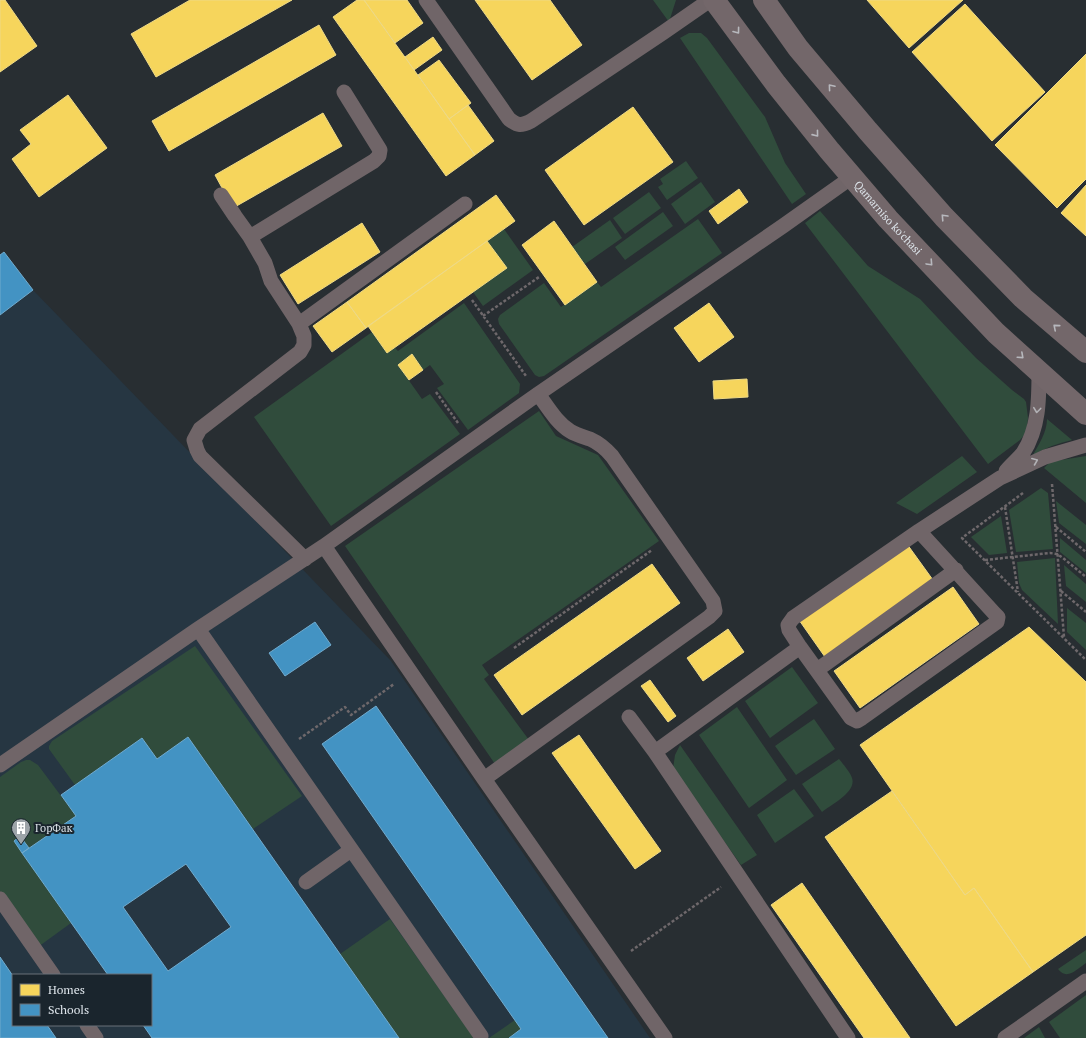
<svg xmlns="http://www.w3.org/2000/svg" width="1086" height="1038" viewBox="0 0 1086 1038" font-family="'PT Serif',serif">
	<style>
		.built { fill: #263642; fill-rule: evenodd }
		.green { fill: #304c3c }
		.homes { fill: #f6d55c; stroke: #eed986 }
		.schools { fill: #4393c3; stroke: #71abce; fill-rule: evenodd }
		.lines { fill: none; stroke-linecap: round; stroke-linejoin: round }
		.path { stroke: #6e686b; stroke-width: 2.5; stroke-dasharray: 3 2; stroke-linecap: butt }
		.lane { stroke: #706568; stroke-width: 15 }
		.secondary { stroke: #73676a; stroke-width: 22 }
		.oneway { stroke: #b7b8bd }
		.oneway2 { stroke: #b1b1b5 }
		.labels { text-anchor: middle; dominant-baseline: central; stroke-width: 4; stroke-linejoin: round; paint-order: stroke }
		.street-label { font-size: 11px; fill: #dce3e9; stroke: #1a252d }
		.poi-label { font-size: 11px; fill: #dce3e9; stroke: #1a252d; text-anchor: start }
	</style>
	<rect width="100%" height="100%" fill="#282e32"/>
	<!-- built -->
	<path class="built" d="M 33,290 L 391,661 L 650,1038 L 0,1038 L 0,314 ZM 13,975 L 151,975 L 151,1025 L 13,1025 Z"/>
	<!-- green -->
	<path class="green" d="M 653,0 L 676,0 L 669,22 Z
		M 689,33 L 701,33 L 707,38 L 765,117 L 785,163 L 806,194 L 792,204 L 680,38 Z
		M 686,161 L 698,178 L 667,200 L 658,187 L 663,184 L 660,179 Z
		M 701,182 L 715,202 L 685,224 L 671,204 Z
		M 649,192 L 661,208 L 625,234 L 613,218 Z
		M 820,211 L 868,266 L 920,299 L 951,332 L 976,358 L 1012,390 L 1024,399 L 1026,402 L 1028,418 L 1027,428 L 1025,434 L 1020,440 L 988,464 L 805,223 Z
		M 663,212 L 673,226 L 625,260 L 615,247 Z
		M 698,219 L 722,253 L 544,376 L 539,377 L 535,375 L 499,324 L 498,319 L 500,315 L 544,283 L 561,307 L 597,282 L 601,287 Z
		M 610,220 L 622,238 L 585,264 L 572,247 Z
		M 504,229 L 533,270 L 483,306 L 473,292 L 507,268 L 487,241 Z
		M 464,303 L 520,384 L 519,393 L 468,430 L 437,388 L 444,384 L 430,365 L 423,370 L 412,354 L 398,365 L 422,399 L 430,394 L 460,434 L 331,526 L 254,417 L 372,332 L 387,353 L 395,348 L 398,351 Z
		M 539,411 L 556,436 L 598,455 L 659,541 L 482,665 L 489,675 L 484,679 L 529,740 L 495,764 L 345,546 Z
		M 1047,419 L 1072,440 C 1058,443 1045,448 1033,455 C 1039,444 1047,432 1047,419 Z
		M 962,456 L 977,472 L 917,514 L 896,503 Z
		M 1086,456 L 1086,503 L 1044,468 L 1050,462 L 1055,461 Z
		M 1041,488 L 1048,493 L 1053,549 L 1016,552 L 1009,510 Z
		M 1056,501 L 1086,525 L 1086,544 L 1059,523 Z
		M 1001,516 L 1007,553 L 989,555 L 971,537 Z
		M 1060,538 L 1086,560 L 1086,573 L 1060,552 Z
		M 1055,558 L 1058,624 L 1022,590 L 1019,583 L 1017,562 Z
		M 1064,565 L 1086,584 L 1086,602 L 1066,586 Z
		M 1067,608 L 1086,623 L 1086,650 L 1067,632 Z
		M 195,646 L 302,796 L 253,829 L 188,737 L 157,759 L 142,738 L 75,785 L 49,749 L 49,746 L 52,741 Z
		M 792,667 L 818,703 L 770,738 L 745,701 Z
		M 737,707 L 787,780 L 749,808 L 699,735 Z
		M 814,719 L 835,749 L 796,775 L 775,746 Z
		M 680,745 L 757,855 L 741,865 L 673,769 L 675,755 Z
		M 839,759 C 843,764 850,772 852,778 C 857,792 831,805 822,812 L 802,784 Z
		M 26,760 L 30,760 L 38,765 L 76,816 L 29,848 L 20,836 L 14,841 L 71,923 L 38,947 L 0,892 L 0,777 L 21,762 Z
		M 794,789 L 814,816 L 775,843 L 757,815 Z
		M 390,919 L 474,1038 L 399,1038 L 340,954 Z
		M 1086,950 L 1086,963 C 1077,969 1067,981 1058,969 Z
		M 1086,995 L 1086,1038 L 1060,1038 L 1049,1022 Z
		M 515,1020 L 521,1029 L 509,1038 L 489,1038 Z
		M 1039,1027 L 1045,1038 L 1024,1038 Z"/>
	<!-- homes -->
	<path class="homes" d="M 0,0 L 5,0 L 37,46 L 0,72 Z
		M 190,0 L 292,0 L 156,77 L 131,34 Z
		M 357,0 L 364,0 L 475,155 L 446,176 L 333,17 Z
		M 364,0 L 407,0 L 423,23 L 395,43 Z
		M 475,0 L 550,0 L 582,45 L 532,80 Z
		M 867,0 L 963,0 L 909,48 Z
		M 965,4 L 1045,92 L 992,141 L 912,52 Z
		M 319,25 L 336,55 L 169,151 L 152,121 Z
		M 433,37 L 442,50 L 414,70 L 405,57 Z
		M 1086,54 L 1086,179 L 1057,208 L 995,145 Z
		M 439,60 L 471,103 L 449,119 L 418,75 Z
		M 68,95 L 107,148 L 39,197 L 12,159 L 31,144 L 20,130 Z
		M 468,105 L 494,141 L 475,155 L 449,119 Z
		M 633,107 L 673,162 L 584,225 L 545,170 Z
		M 323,113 L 342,146 L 233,208 L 215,175 Z
		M 1086,185 L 1086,236 L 1061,213 Z
		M 739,189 L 748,202 L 718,224 L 709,211 Z
		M 496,195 L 515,221 L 366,328 L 347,302 Z
		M 554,221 L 597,282 L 565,305 L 522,245 Z
		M 362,223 L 380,252 L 298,304 L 280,275 Z
		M 487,241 L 507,268 L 387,353 L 368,326 Z
		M 347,302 L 366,328 L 332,352 L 313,326 Z
		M 709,303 L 734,337 L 699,362 L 674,328 Z
		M 412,354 L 423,370 L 409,380 L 398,365 Z
		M 747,379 L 748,397 L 714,399 L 713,381 Z
		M 907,544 L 933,580 L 825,657 L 799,620 Z
		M 652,564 L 680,603 L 522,715 L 494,675 Z
		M 953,587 L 979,624 L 860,708 L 834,671 Z
		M 1029,627 L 1086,682 L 1086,935 L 1033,972 L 974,888 L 965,895 L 860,745 Z
		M 728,629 L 744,652 L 703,681 L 687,658 Z
		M 650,680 L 676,716 L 668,722 L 641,686 Z
		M 579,735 L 661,851 L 635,869 L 552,753 Z
		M 892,791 L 965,895 L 974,888 L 1033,972 L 956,1026 L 825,837 Z
		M 802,883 L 910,1038 L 864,1038 L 771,905 Z"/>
	<!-- schools -->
	<path class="schools" d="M 4,252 L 33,290 L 0,315 L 0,255 Z
		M 315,622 L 331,645 L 285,676 L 269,653 Z
		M 376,706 L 608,1038 L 509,1038 L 521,1029 L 322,744 Z
		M 188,737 L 340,954 L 399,1038 L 152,1038 L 143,1025 L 151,1025 L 151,975 L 108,975 L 22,853 L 76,816 L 61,795 L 142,738 L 157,759 ZM 186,864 L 231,927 L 168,971 L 123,907 Z
		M 20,836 L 29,848 L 22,853 L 14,841 Z
		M 0,957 L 13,976 L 13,1025 L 47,1025 L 56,1038 L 0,1038 Z"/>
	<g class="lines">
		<!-- path -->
		<path class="path" d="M 472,300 L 526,376
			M 483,316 L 539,277
			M 436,392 L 458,423
			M 1052,484 L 1064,637
			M 1023,493 L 962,538 L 1086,660
			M 1005,507 L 1018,592
			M 1056,527 L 1086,552
			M 985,560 L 1050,553 L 1057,554 L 1063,558 L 1086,577
			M 1061,591 L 1086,612
			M 514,648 L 652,550
			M 299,739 L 345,707 L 351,715 L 394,684
			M 631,951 L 721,887"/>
		<!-- lane -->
		<path class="lane" d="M 426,0 L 509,119 C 518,126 521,126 531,121 L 664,32 L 710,0
			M 221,195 L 235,216 L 250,237 L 265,263 L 271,281 L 299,324 L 304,336 L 304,345 L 300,352 L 200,429 L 194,440 L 197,450 L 200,456 L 305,559
			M 250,237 L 374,161 L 379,156 L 380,150 L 344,92
			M 299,324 L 465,204
			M 1006,471 C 1011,465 1018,459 1023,453 C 1039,428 1039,400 1039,371
			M 919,531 L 793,618 L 788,625 L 789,630 L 800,647 L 851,718 L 857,721 L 862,718 L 997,622 L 998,617 L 994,613 L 919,531 L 1000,478 L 1045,457 L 1086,445
			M 324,546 L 538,394 L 783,226 L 852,177
			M 198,629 L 481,1036
			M 800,647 L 655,752 L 848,1038
			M 817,670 L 956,570
			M 629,717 L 655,752
			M 0,765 L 198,629 L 324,546 L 484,779 L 665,1038
			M 484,779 L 709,617 L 715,611 L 713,601 L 612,456 C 606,449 599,443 590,439 C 584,437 576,435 570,431 C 556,422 548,407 538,394
			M 306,882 L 351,850
			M 0,899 L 53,975
			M 87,1025 L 96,1038
			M 1005,1038 L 1086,981"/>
		<!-- secondary -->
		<g class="secondary">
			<path id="s1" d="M 714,0 L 776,84 L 829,150 L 888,219 L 996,333 L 1086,414"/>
			<path d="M 764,0 L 798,48 L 868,131 L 944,217 L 1023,298 L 1086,352"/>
		</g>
	</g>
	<!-- one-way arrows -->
	<defs><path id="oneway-chevron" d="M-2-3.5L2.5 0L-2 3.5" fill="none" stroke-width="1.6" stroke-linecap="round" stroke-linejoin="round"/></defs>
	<g class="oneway">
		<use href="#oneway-chevron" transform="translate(737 31) rotate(53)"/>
		<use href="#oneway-chevron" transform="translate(831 87) rotate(-130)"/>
		<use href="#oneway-chevron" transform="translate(816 134) rotate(51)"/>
		<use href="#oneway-chevron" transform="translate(944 217) rotate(-133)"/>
		<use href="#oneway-chevron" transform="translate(930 263) rotate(47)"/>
		<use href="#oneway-chevron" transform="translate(1056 327) rotate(-139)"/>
		<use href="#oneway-chevron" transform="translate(1021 356) rotate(42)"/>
	</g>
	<g class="oneway2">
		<use href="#oneway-chevron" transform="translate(1037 410) rotate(97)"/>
		<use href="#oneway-chevron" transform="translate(1035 461) rotate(-22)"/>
	</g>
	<!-- icons -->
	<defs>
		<symbol id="building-pin" viewBox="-11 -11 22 30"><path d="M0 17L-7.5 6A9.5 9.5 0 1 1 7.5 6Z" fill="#9da4a9" stroke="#1a252d"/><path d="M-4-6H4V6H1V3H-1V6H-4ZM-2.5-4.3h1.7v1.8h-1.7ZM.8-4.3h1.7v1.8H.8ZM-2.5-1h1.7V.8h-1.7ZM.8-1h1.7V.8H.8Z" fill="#fff"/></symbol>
	</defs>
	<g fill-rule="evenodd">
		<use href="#building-pin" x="10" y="817" width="22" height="30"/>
	</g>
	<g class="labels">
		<!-- street labels -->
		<g class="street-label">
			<text stroke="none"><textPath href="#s1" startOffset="279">Qamarniso ko'chasi</textPath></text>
		</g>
		<!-- poi labels -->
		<g class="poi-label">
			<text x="35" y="828">ГорФак</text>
		</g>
	</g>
	<!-- legend -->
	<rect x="12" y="974" width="140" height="52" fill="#1a252d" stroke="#687178"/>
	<rect x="20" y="984" width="20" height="12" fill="#f6d55c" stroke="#687178"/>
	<text x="48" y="994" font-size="12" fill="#dce3e9">Homes</text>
	<rect x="20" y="1004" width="20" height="12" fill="#4393c3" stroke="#687178"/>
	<text x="48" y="1014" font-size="12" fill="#dce3e9">Schools</text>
</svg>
